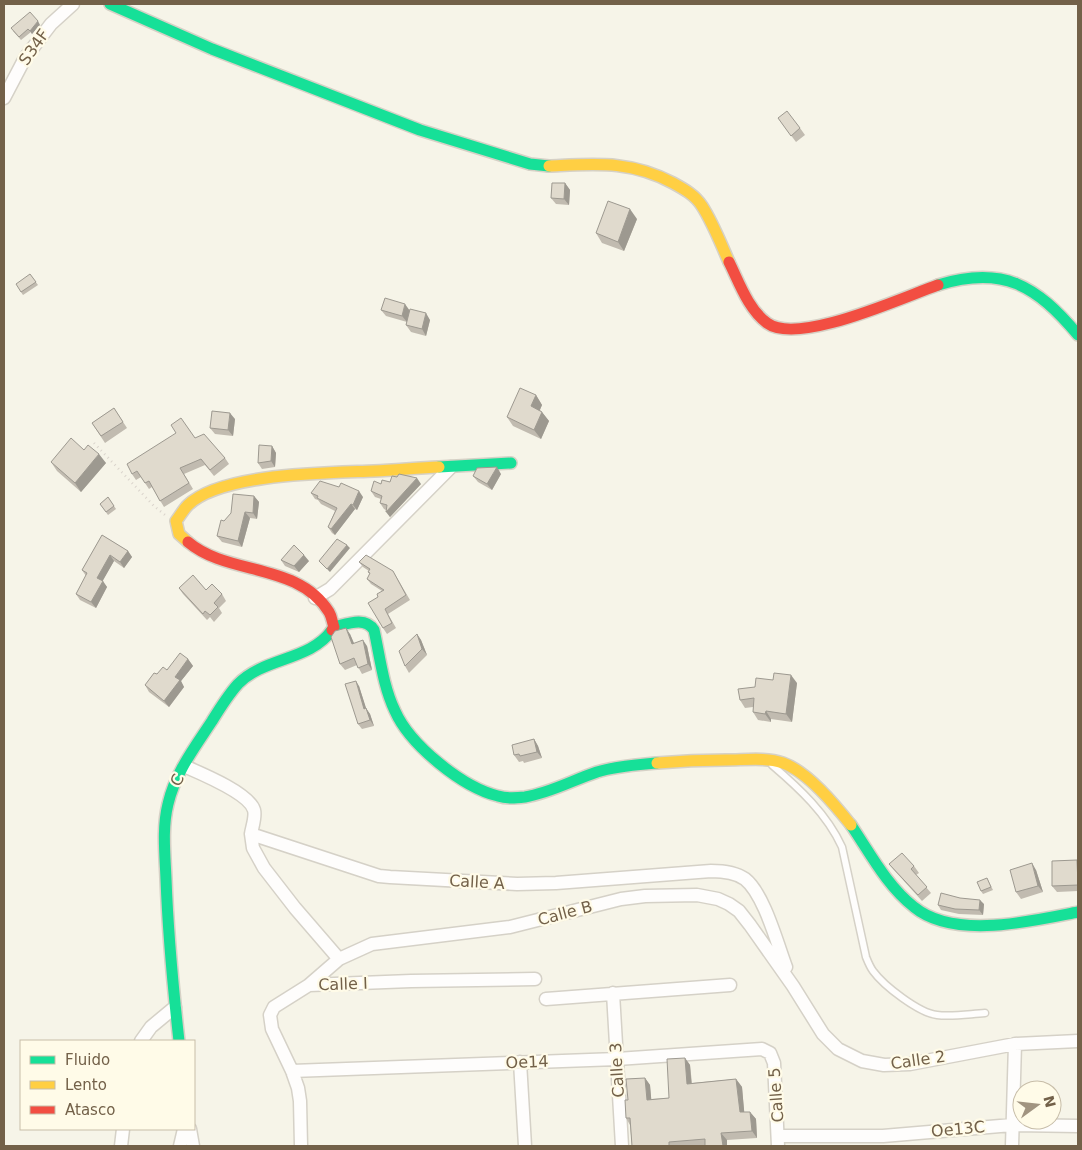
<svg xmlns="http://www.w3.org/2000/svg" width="1082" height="1150" viewBox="0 0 1082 1150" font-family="'DejaVu Sans',sans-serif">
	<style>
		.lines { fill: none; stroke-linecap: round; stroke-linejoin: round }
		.lane-casing { stroke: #d5d1c7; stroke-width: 9 }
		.street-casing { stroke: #d5d1c7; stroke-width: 15 }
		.fast-casing { stroke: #d6d1c6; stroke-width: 14 }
		.slow-casing { stroke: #d6d1c6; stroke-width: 14 }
		.jam-casing { stroke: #d6d1c6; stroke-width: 14 }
		.path { stroke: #dad4cc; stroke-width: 2.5; stroke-dasharray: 1 4; stroke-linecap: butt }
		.lane { stroke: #fefdfc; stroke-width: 6 }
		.street { stroke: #fefdfc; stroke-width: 12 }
		.fast { stroke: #16e098; stroke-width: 11 }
		.slow { stroke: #ffcf43; stroke-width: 11 }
		.jam { stroke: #f24e42; stroke-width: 11 }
		.wall { fill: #c1bbb0 }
		.shaded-wall { fill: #9d9990 }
		.building { fill: #e0dacd; stroke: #9d9990 }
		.labels { text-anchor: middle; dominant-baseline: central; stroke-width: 4.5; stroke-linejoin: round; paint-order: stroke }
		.street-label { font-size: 16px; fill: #736149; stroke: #fffbe8 }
	</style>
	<rect width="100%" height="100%" fill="#f6f4e8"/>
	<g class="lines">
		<defs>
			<path id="lane" d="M 772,765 C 799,788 827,814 842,847 L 866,957 C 868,962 870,967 873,971 C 884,986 919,1013 937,1015 C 952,1017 969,1014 985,1013"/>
			<path id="street" d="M 4,98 L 25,58 L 51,24 L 73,4
				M 315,598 L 330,589 L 451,467
				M 184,766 C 200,773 249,793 254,810 C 256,817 252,827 251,834
				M 339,959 L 295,908 L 264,868 L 253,848 L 251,834 L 379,876 L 390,877 L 517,884 L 556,883 L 711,871 C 722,871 735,872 745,879 C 764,894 777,943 786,967
				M 309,985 L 339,959 L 372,944 L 510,927 L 621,899 L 645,896 L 697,895 L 718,899 L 729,904 L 739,911 L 750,925 L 793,986 L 823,1034 L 838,1049 L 862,1061 L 884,1065 L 910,1064 L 1015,1044 L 1078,1041
				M 613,993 L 622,1146
				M 546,999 L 730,985
				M 141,1041 L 151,1027 L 175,1007
				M 520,1062 L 525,1146
				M 292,1071 L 617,1059 L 762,1049 L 770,1053 L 774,1063 L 778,1146
				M 190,1129 L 193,1146
				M 778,1136 L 883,1136 L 1012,1125 L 1078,1126
				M 121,1146 L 123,1129
				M 180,1146 L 184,1129
				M 301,1146 L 300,1101 L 298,1088 L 292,1071 L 272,1029 L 270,1015 L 274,1007 L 309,985 L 411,981 L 535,979
				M 1012,1146 L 1015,1044"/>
			<path id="fast" d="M 110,4 L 212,49 L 420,130 L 530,164 L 549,166
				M 938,285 C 1003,265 1036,285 1078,335
				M 439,467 L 511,463
				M 334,627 C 347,624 365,616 374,630 C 380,657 383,686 395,711 C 410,745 462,787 498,796 C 507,799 516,798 525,797 C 550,793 573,780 597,772 C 617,766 636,765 657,763
				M 851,825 C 870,853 887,886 914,907 C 954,940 1032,921 1078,912
				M 179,1041 C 173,987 168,933 166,879 C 165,854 162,828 168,804 C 175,773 195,747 212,721 C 220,708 228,695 238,684 C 264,657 310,661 332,630"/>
			<path id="slow" d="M 549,166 C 595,164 630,160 673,183 C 684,189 695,195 702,206 C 713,223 721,244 729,262
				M 188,542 L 179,534 L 176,521 C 180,516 183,510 188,505 C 221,473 328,473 374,471 C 396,470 417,468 439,467
				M 657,763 C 680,761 703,760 726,760 C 745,760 766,757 783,763 C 808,772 835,805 851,825"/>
			<path id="jam" d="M 729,262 C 739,282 748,309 767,323 C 798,346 903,297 938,285
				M 188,542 C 228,576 298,562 329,612 C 332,617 332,622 334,627 L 332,630"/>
		</defs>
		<!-- lane casing -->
		<use href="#lane" class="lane-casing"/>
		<!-- street casing -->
		<use href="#street" class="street-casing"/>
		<!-- fast casing -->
		<use href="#fast" class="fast-casing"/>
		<!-- slow casing -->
		<use href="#slow" class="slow-casing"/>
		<!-- jam casing -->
		<use href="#jam" class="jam-casing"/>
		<!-- path -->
		<path class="path" d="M 94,443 L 154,506 L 165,515"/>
		<!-- lane -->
		<use href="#lane" class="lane"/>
		<!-- street -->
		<use href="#street" class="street"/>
		<!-- fast -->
		<use href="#fast" class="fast"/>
		<!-- slow -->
		<use href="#slow" class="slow"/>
		<!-- jam -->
		<use href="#jam" class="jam"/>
	</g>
	<!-- wall -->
	<path class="wall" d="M 40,25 L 32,34 L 31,32 L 21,40 L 13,31 Z
		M 778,118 L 800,128 L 805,135 L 796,142 Z
		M 565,183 L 570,190 L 569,205 L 556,204 L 551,198 Z
		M 637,219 L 624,251 L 602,243 L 596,233 Z
		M 30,274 L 38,285 L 23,295 L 21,292 Z
		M 381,310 L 410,311 L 430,320 L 426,336 L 411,332 L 406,325 L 407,322 L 386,316 Z
		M 536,395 L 542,405 L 540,410 L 549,421 L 541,439 L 513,426 L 507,417 Z
		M 114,408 L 127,428 L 105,443 L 92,423 Z
		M 235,419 L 233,436 L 215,434 L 210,428 Z
		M 195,438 L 225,458 L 229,464 L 214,476 L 205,465 L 184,474 L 193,489 L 164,507 L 152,487 L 149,489 L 141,477 L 136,480 L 132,474 Z
		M 272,446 L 276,453 L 275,467 L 262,469 L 258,463 Z
		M 84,450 L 106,463 L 81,492 L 57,471 L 51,462 Z
		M 501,474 L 492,490 L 478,482 L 473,476 Z
		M 390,482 L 421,484 L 390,517 L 386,510 L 384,509 L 380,503 L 381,499 L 375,497 L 371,491 L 381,484 Z
		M 311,493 L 363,497 L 357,510 L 355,509 L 335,535 L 332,533 L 328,527 L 335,511 L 321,504 L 318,500 L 315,499 Z
		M 254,496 L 259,502 L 257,519 L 250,518 L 242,547 L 222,542 L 217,536 L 224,521 Z
		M 108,497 L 116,509 L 108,515 L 100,504 Z
		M 102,535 L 128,551 L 132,557 L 124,568 L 114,561 L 102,581 L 107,587 L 96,608 L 80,600 L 76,594 L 86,576 L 82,570 Z
		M 281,560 L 309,561 L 299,572 L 285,566 Z
		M 359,562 L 393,571 L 410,600 L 388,614 L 396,628 L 387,634 L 383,628 L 378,597 L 382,591 L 371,584 L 367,579 L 370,574 L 368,572 L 369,571 L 363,567 Z
		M 179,588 L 206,590 L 222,594 L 226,601 L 219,608 L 222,613 L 214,622 L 210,617 L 207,620 L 183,594 Z
		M 350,634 L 354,644 L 367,646 L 372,670 L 362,674 L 357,665 L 345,670 L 340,664 Z
		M 417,634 L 421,640 L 427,655 L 409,673 L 405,666 Z
		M 188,659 L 193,666 L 181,681 L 184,687 L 169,707 L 149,692 L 145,685 L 157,674 Z
		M 797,683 L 792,722 L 771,719 L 771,722 L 758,720 L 753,712 L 753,707 L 745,708 L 740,700 Z
		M 359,686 L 366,709 L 370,714 L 374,726 L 362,729 L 358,724 Z
		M 534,739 L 538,746 L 542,758 L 524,763 L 523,761 L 519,762 L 514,755 Z
		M 1077,860 L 1078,862 L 1078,891 L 1057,892 L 1052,886 Z
		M 889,864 L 914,866 L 919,873 L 916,875 L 931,893 L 922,901 L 894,870 Z
		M 1036,870 L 1043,892 L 1021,899 L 1016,892 Z
		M 987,878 L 993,890 L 983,894 L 981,891 Z
		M 984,904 L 983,915 L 959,914 L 941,910 L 938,905 Z
		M 685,1058 L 690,1065 L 692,1083 L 736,1079 L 742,1087 L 744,1112 L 750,1112 L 756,1119 L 757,1138 L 727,1140 L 727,1146 L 632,1146 L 630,1125 L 626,1118 L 628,1100 L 645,1078 L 650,1085 L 651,1099 L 669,1098 Z"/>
	<!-- shaded-wall -->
	<path class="shaded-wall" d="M 38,21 L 40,25 L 32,34 L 30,31 Z
		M 565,183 L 570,190 L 569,205 L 564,199 Z
		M 630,209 L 637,219 L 624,251 L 618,242 Z
		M 405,304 L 410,311 L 407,322 L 402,316 Z
		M 426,313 L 430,320 L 426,336 L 422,329 Z
		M 536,395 L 542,405 L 537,416 L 531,406 Z
		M 542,412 L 549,421 L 541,439 L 534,430 Z
		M 230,413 L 235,419 L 233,436 L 228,430 Z
		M 272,446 L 276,453 L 275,467 L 271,461 Z
		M 99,454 L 106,463 L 81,492 L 75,483 Z
		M 497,467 L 501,474 L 492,490 L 487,484 Z
		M 417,478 L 421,484 L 390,517 L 386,512 Z
		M 359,491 L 363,497 L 357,510 L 353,505 Z
		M 254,496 L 259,502 L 257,519 L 253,513 Z
		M 351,504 L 355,509 L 335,535 L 331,529 Z
		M 245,512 L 250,518 L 242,547 L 238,541 Z
		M 347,545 L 350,548 L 330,572 L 327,569 Z
		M 128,551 L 132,557 L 124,568 L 120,562 Z
		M 110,555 L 114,561 L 101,584 L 97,578 Z
		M 304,555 L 309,561 L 299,572 L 294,566 Z
		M 103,581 L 107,587 L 96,608 L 91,602 Z
		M 346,628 L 350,634 L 357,650 L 352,644 Z
		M 417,634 L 421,640 L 427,655 L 422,649 Z
		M 363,640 L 367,646 L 372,670 L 368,664 Z
		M 188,659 L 193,666 L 181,681 L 184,687 L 169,707 L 164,701 L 175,677 Z
		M 791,675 L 797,683 L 792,722 L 786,714 Z
		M 356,681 L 359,686 L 368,714 L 364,709 Z
		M 366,708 L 370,714 L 374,726 L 370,720 Z
		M 766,711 L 771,719 L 771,722 L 765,714 Z
		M 534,739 L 538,746 L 542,758 L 537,752 Z
		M 1032,863 L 1036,870 L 1043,892 L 1038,886 Z
		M 980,900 L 984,904 L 983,915 L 979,910 Z
		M 685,1058 L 690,1065 L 692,1091 L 687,1084 Z
		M 645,1078 L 650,1085 L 652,1107 L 647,1100 Z
		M 736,1079 L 742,1087 L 745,1120 L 740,1112 Z
		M 750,1112 L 756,1119 L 757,1138 L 752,1131 Z
		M 721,1133 L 727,1140 L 727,1146 L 723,1146 Z"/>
	<!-- building -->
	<path class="building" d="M 30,12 L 38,21 L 30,31 L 28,29 L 19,37 L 11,28 Z
		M 787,111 L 800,128 L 791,136 L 778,118 Z
		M 552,183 L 565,183 L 564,199 L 551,198 Z
		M 608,201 L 630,209 L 618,242 L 596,233 Z
		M 30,274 L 36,282 L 21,292 L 16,284 Z
		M 385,298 L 405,304 L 402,316 L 381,310 Z
		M 410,309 L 426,313 L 422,329 L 406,325 Z
		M 520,388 L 536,395 L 531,406 L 542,412 L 534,430 L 507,417 Z
		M 114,408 L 123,422 L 101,436 L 92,423 Z
		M 212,411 L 230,413 L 228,430 L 210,428 Z
		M 181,418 L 195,438 L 204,434 L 225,458 L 210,470 L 201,459 L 180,468 L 189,483 L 160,501 L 149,481 L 145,483 L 137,471 L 132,474 L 127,464 L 176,433 L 171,425 Z
		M 71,438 L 84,450 L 88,445 L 99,454 L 75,483 L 51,462 Z
		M 259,445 L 272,446 L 271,461 L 258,463 Z
		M 497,467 L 487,484 L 473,476 L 477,468 Z
		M 399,474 L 417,478 L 386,512 L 387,505 L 380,503 L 382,496 L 371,491 L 374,481 L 381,484 L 382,480 L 390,482 L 392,476 L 397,477 Z
		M 320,481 L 339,487 L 341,483 L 359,491 L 353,505 L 351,504 L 331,529 L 328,527 L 337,508 L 317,498 L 318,496 L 311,493 Z
		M 233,494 L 254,496 L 253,513 L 245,512 L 238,541 L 217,536 L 221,520 L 224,521 L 231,513 Z
		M 108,497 L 114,506 L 106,512 L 100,504 Z
		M 102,535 L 128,551 L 120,562 L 110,555 L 97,578 L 103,581 L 91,602 L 76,594 L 87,573 L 82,570 Z
		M 337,539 L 347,545 L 327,569 L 319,561 Z
		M 294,545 L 304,555 L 294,566 L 281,560 Z
		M 366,555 L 393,571 L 406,595 L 385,609 L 392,623 L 383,628 L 368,603 L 378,597 L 377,594 L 384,590 L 367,579 L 370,573 L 368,572 L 370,569 L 359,562 Z
		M 193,575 L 206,590 L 212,584 L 222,594 L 214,603 L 218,607 L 210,615 L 205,611 L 203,614 L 179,588 Z
		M 346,628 L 352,644 L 363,640 L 368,664 L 358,668 L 354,658 L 340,664 L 331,637 L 335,631 Z
		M 417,634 L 422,649 L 405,666 L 399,651 Z
		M 180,653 L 188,659 L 175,677 L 180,680 L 164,701 L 145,685 L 154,673 L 157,674 L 163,667 L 167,670 Z
		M 774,673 L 791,675 L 786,714 L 766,711 L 765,714 L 753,712 L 754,698 L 740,700 L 738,689 L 755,687 L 756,678 L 773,680 Z
		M 356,681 L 364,709 L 366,708 L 370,720 L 358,724 L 345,684 Z
		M 534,739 L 537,752 L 520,756 L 519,754 L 514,755 L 512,745 Z
		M 902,853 L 914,866 L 911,869 L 927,887 L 918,895 L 889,864 Z
		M 1077,860 L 1078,885 L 1052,886 L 1052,861 Z
		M 1032,863 L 1038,886 L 1016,892 L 1010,870 Z
		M 987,878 L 991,887 L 981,891 L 977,882 Z
		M 941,893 L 960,898 L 980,900 L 979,910 L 955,909 L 938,905 Z
		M 685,1058 L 687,1084 L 736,1079 L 740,1112 L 750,1112 L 752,1131 L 721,1133 L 723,1146 L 705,1146 L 705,1139 L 669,1142 L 669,1146 L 632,1146 L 630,1118 L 626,1118 L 625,1100 L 628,1100 L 626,1079 L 645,1078 L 647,1100 L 669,1098 L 667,1059 Z"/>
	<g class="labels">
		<!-- street labels -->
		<g class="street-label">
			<text transform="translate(34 47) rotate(-55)">S34F</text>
			<text transform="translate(177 780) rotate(-65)">C</text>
			<text transform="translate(477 882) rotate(3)">Calle A</text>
			<text transform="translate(565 913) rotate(-15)">Calle B</text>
			<text transform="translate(343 984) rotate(-2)">Calle I</text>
			<text transform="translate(918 1060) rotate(-8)">Calle 2</text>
			<text transform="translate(527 1062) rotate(-2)">Oe14</text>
			<text transform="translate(617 1070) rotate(-93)">Calle 3</text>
			<text transform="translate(776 1095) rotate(-94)">Calle 5</text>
			<text transform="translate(958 1129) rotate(-5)">Oe13C</text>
		</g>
	</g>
	<!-- border -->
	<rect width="1082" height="1150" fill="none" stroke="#736149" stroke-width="10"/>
	<!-- legend -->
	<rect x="20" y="1040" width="175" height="90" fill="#fffbe8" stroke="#c7bda8"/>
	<rect x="30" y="1056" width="25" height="8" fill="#16e098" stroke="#c7bda8"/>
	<text x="65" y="1065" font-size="15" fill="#736149">Fluido</text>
	<rect x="30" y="1081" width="25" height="8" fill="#ffcf43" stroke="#c7bda8"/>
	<text x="65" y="1090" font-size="15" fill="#736149">Lento</text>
	<rect x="30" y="1106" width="25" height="8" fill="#f24e42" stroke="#c7bda8"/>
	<text x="65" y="1115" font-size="15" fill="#736149">Atasco</text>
	<!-- north arrow -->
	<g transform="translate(1037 1105) rotate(75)"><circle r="24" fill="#fffbe8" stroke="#c7bda8"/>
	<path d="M0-4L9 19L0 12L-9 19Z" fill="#a19481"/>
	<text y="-8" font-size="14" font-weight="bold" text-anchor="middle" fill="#736149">N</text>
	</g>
</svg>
